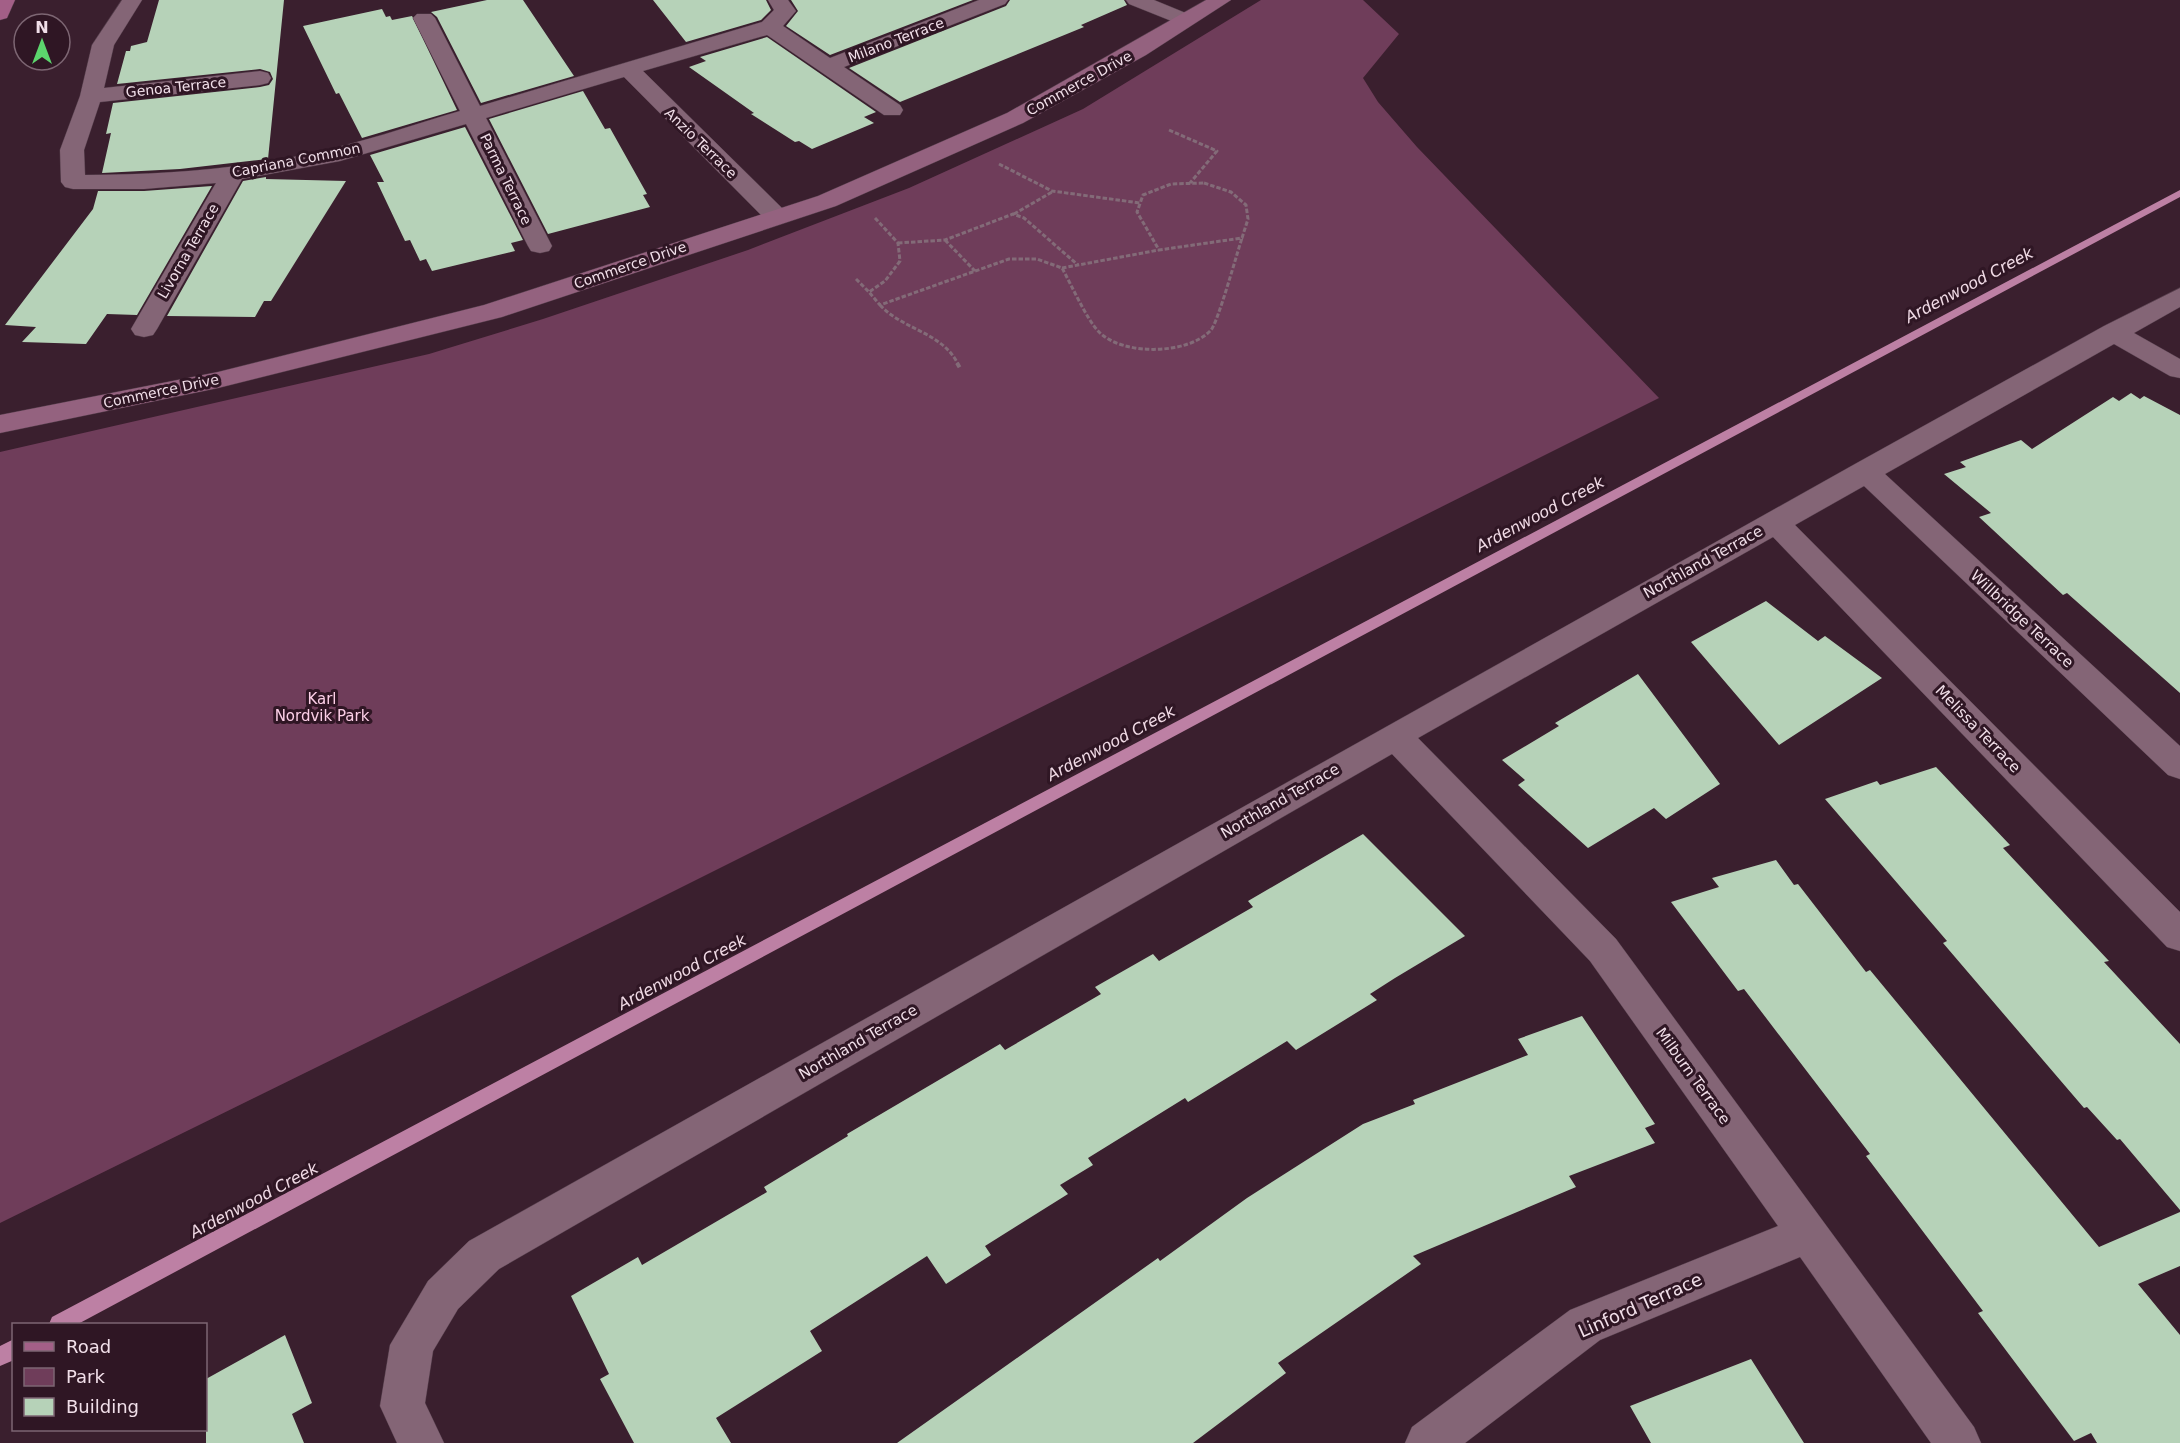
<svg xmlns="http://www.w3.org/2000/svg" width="2180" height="1443" viewBox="0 0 2180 1443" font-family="'DejaVu Sans',sans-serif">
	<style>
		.green { fill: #6f3d5a }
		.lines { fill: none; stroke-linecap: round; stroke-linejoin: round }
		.stream { fill: #bd80a4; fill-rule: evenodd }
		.building { fill: #b6d2b8 }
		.street-casing { stroke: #523c49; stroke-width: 1 }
		.secondary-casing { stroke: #523c49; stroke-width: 1 }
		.primary-casing { stroke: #523c49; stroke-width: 1 }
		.path-far1 { stroke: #836b78; stroke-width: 3; stroke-dasharray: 4.5 2; stroke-linecap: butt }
		.path { stroke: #836b78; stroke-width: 4; stroke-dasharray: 5 3; stroke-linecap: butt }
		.street { fill: #846576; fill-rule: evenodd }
		.secondary { fill: #94627f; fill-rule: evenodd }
		.primary { fill: #a35f87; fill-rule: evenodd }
		.labels { text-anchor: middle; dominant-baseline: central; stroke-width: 6; stroke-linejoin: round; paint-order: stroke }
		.far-street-label { font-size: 14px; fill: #f1dfe9; stroke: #2f1624 }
		.street-label { font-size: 15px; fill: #f1dfe9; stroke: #2f1624 }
		.park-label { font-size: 15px; fill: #fccfe7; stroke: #2f1624 }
		.water-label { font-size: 16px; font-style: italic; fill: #f0dae5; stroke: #2f1624 }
		.near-street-label { font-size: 18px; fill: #f1dfe9; stroke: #2f1624 }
	</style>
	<rect width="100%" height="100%" fill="#3a1f2e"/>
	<!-- green -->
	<path class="green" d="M 1261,0 L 1363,0 L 1399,34 L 1363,78 L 1378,102 L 1417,147 L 1659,398 L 614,921 L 0,1223 L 0,452 L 429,354 L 543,319 L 748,250 L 909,188 L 1083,109 Z"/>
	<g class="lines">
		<!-- stream -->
		<path class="stream" d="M 2180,190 L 2180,197 L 78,1324 L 49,1324 L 52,1317 Z
			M 14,1339 L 14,1360 L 0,1366 L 0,1346 Z"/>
	</g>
	<!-- building -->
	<path class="building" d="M 159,0 L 284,0 L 268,159 L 180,169 L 102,173 L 111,133 L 106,134 L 113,103 L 260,87 L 269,85 L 273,79 L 270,72 L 260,69 L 117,84 L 126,51 L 130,51 L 131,46 L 147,42 Z
		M 487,0 L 523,0 L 574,76 L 481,103 L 437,17 L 431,12 Z
		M 653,0 L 766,0 L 771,10 L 761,20 L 686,42 Z
		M 791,0 L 973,0 L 830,55 L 786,26 L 798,11 Z
		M 1010,0 L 1124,0 L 1127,5 L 1081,25 L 1084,27 L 900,102 L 849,68 L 1006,6 Z
		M 382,9 L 386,17 L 390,16 L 392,20 L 412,16 L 457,110 L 362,138 L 339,93 L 336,94 L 303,26 Z
		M 767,37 L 876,112 L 864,117 L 874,123 L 812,149 L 799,141 L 795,142 L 751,114 L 754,113 L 689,67 L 706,61 L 700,57 Z
		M 583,91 L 605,129 L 610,128 L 647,194 L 643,195 L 650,207 L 548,234 L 489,119 Z
		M 465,127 L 523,240 L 511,243 L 515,251 L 432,271 L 426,259 L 420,261 L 410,240 L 405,241 L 377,182 L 384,182 L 370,155 Z
		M 266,177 L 266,179 L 346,181 L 271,301 L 264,301 L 255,317 L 167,316 L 243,181 Z
		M 212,186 L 137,315 L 107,314 L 86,344 L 22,342 L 36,327 L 5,325 L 93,209 L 98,191 L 144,191 Z
		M 2131,393 L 2140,399 L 2144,396 L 2180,415 L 2180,693 L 2067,593 L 2063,595 L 1979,517 L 1991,513 L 1944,474 L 1966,467 L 1960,462 L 2021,440 L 2032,449 L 2113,397 L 2119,401 Z
		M 1766,601 L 1818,641 L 1825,636 L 1882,678 L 1779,745 L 1691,642 Z
		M 1638,674 L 1720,784 L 1666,819 L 1654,808 L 1588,848 L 1518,785 L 1525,780 L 1502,760 L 1559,726 L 1555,723 Z
		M 1936,767 L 2010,845 L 2003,848 L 2109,961 L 2104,962 L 2180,1044 L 2180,1210 L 2120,1139 L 2117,1140 L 2087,1107 L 2084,1108 L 1943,943 L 1947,941 L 1825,799 L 1877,781 L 1880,785 Z
		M 1363,834 L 1465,936 L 1395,978 L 1370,994 L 1377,1000 L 1296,1050 L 1287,1041 L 1188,1102 L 1185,1098 L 1088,1158 L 1093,1165 L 1060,1185 L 1068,1194 L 985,1246 L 991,1255 L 946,1284 L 927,1256 L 810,1331 L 822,1351 L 716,1418 L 731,1443 L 634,1443 L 600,1379 L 609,1374 L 571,1296 L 638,1257 L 642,1265 L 767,1192 L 764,1187 L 848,1136 L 847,1134 L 1000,1044 L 1005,1050 L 1101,994 L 1095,987 L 1153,954 L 1159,961 L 1253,907 L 1248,901 Z
		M 1776,860 L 1794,885 L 1798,884 L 1866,972 L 1870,970 L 2099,1247 L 2180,1212 L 2180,1266 L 2138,1284 L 2180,1335 L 2180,1443 L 2097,1443 L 2091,1433 L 2074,1441 L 1978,1313 L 1983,1311 L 1866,1156 L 1870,1154 L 1744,989 L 1738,991 L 1671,902 L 1719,887 L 1712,878 Z
		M 1582,1016 L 1655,1124 L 1645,1128 L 1655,1143 L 1569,1176 L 1576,1187 L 1413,1256 L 1421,1264 L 1278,1363 L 1286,1373 L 1193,1443 L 897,1443 L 1158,1258 L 1160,1261 L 1247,1198 L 1363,1124 L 1415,1104 L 1413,1100 L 1528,1055 L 1518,1039 Z
		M 285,1335 L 312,1403 L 292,1414 L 304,1443 L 206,1443 L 206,1379 Z
		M 1751,1359 L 1804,1443 L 1651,1443 L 1630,1406 Z"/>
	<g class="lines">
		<defs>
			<path id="street" d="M 122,0 L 142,0 L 114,45 L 104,88 L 260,71 L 268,73 L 271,78 L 268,83 L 260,85 L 100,102 L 84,150 L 85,175 C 169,175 255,168 338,147 C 379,137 419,123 460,111 L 413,18 L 417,14 L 431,14 L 435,18 L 480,106 L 762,22 L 774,10 L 768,0 L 788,0 L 796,11 L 783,26 L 830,58 L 979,0 L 1008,0 L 1005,4 L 844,67 L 900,105 L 903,110 L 900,115 L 884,115 L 767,35 L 643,71 L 785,211 L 788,216 L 785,221 L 776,223 L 767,221 L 624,77 L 486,118 L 552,246 L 549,251 L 540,253 L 531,251 L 528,246 L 466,124 L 340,161 L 242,179 L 157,329 L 153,335 L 144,337 L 135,335 L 131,329 L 216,183 L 144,189 L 73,189 L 65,187 L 61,182 L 60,150 L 80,96 L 92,45 Z
				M 1126,0 L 1154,0 L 1193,16 L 1197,20 L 1193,24 L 1179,24 L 1129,4 Z
				M 2180,288 L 2180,307 L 2134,333 L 2180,359 L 2180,378 L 2170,376 L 2114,344 L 1885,474 L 2180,746 L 2180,779 L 2168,775 L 1864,486 L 1795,525 L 2180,912 L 2180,951 L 2167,947 L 1773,537 L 1418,738 L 1616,939 L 1974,1427 L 1981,1443 L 1931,1443 L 1800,1257 L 1600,1340 L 1465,1443 L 1405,1443 L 1412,1427 L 1570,1310 L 1778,1226 L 1590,961 L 1392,754 L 499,1269 L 458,1309 L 433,1351 L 425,1403 L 444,1443 L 397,1443 L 380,1406 L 390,1345 L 428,1281 L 469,1241 L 1855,464 L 2104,326 Z"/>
			<path id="secondary" d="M 1206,0 L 1231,0 L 1146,55 L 1023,123 L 836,206 L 502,317 L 218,388 L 0,433 L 0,415 L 218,372 L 484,305 L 818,196 L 1007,113 Z"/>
			<path id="primary" d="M 0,0 L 15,0 L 7,18 L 0,20 Z"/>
		</defs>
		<!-- street casing -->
		<use href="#street" class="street-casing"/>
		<!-- secondary casing -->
		<use href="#secondary" class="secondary-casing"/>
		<!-- primary casing -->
		<use href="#primary" class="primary-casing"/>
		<!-- path-far1 -->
		<path class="path-far1" d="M 1169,130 L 1217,151 L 1190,183
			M 999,164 L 1052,191 L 1140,203
			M 1204,183 L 1231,192 L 1246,205 L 1248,219 L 1242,238 L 1159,250 L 1137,212 L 1143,195 L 1171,184 Z
			M 1014,214 L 1052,192
			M 875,218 L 898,243 L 900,261 L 885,281 L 869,292 L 880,305 L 1009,259 L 1037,259 L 1062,268 C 1071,284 1087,320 1099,332 C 1123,356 1188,355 1211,330 C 1218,322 1237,253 1242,238
			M 945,240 L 975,271
			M 898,243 L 945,240 L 1013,214 L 1024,218 L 1078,265
			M 1062,268 L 1159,250
			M 856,279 L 869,292
			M 880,305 C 903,330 942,332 958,364"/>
		<!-- path -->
		<path class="path" d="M 957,363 L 960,368"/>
		<!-- street -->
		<use href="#street" class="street"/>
		<!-- secondary -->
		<use href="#secondary" class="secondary"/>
		<!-- primary -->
		<use href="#primary" class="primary"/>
	</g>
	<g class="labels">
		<!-- far-street labels -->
		<g class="far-street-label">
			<text transform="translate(896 40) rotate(-21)">Milano Terrace</text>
			<text transform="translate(1079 83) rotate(-29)">Commerce Drive</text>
			<text transform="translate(176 87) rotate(-6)">Genoa Terrace</text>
			<text transform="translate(701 143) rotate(44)">Anzio Terrace</text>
			<text transform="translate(296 160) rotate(-11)">Capriana Common</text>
			<text transform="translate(506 179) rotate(64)">Parma Terrace</text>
			<text transform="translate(188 251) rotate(-60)">Livorna Terrace</text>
			<text transform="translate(630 265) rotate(-19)">Commerce Drive</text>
			<text transform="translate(161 391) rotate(-12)">Commerce Drive</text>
		</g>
		<!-- street labels -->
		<g class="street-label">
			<text transform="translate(1703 562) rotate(-29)">Northland Terrace</text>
			<text transform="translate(2022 619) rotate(43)">Willbridge Terrace</text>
			<text transform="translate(1978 729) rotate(46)">Melissa Terrace</text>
			<text transform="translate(1280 801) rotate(-30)">Northland Terrace</text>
			<text transform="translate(858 1042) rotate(-30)">Northland Terrace</text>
			<text transform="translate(1693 1076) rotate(54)">Milburn Terrace</text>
		</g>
		<!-- park labels -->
		<g class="park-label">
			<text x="322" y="699">Karl<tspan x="322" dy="17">Nordvik Park</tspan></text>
		</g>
		<!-- water labels -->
		<g class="water-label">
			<text transform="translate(1969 285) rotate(-28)">Ardenwood Creek</text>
			<text transform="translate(1540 514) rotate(-28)">Ardenwood Creek</text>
			<text transform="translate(1111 743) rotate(-28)">Ardenwood Creek</text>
			<text transform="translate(682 972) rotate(-28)">Ardenwood Creek</text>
			<text transform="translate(254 1200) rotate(-28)">Ardenwood Creek</text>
		</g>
		<!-- near-street labels -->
		<g class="near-street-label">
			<text transform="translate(1640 1305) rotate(-24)">Linford Terrace</text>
		</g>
	</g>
	<!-- legend -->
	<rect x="12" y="1323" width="195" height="108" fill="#2f1624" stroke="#7d6673" stroke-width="1.5"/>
	<rect x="24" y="1342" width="30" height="9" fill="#a35f87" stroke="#7d6673" stroke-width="1.5"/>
	<text x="66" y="1353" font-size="18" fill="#f1dfe9">Road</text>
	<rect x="24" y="1368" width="30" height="18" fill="#6f3d5a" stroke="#7d6673" stroke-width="1.5"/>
	<text x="66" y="1383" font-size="18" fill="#f1dfe9">Park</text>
	<rect x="24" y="1398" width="30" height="18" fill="#b6d2b8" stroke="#7d6673" stroke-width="1.5"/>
	<text x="66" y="1413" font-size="18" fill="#f1dfe9">Building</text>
	<!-- north arrow -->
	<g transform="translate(42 42)"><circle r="28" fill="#2f1624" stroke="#7d6673" stroke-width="1.5"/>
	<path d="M0-4.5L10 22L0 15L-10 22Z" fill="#5cd56d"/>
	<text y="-9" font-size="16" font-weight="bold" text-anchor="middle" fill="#f1dfe9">N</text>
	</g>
</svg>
